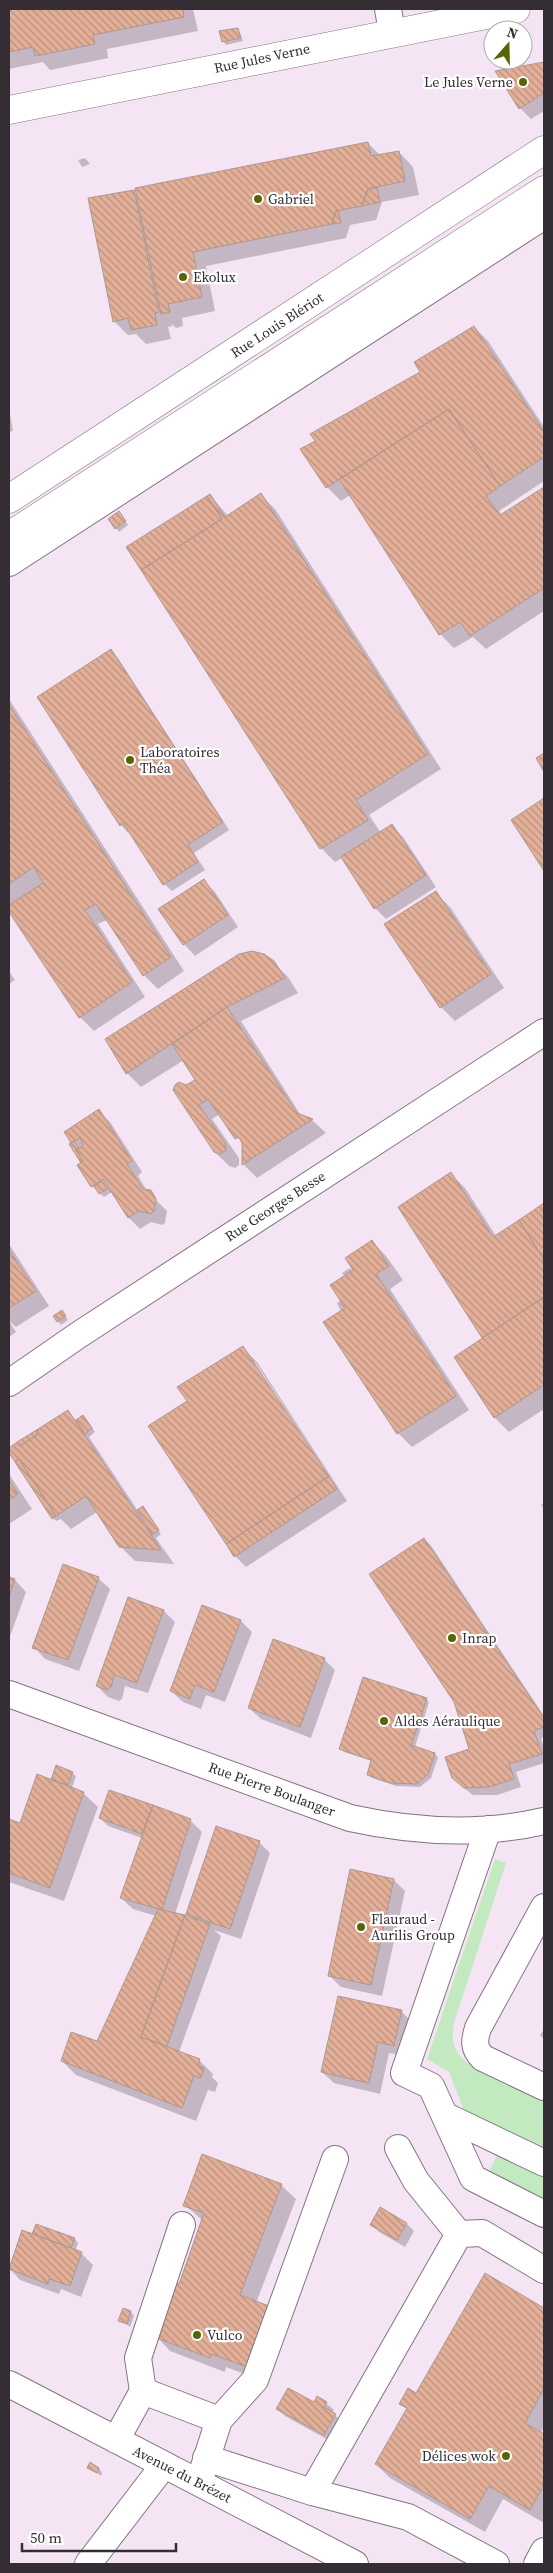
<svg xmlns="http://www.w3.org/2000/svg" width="553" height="2573" viewBox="0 0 553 2573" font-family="'Source Serif 4',serif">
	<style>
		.green { fill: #c3e9c1 }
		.shadow { fill: #0003; fill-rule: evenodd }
		.building { fill: url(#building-back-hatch); stroke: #ac9991 }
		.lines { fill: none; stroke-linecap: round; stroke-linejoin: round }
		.minor-casing { stroke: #827481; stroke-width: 28 }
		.major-casing { stroke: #827481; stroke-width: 29 }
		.minor { stroke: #fff; stroke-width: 26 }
		.major { stroke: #fff; stroke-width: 28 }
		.poi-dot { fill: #596404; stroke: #fff; stroke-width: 2 }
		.labels { text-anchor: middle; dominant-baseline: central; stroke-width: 4.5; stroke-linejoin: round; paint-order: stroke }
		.street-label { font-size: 14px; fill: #342e34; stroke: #fff }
		.poi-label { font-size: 14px; fill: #342e34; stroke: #fff; text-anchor: start }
	</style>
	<defs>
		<pattern id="building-back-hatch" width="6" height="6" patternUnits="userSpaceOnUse" patternTransform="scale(1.25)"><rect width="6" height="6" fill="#e3af98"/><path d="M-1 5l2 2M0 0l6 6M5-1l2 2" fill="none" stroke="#b98f7d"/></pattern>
	</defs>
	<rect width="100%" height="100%" fill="#f5e5f4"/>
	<!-- green -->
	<path class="green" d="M 495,1859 L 506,1863 L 454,2023 C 451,2041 453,2051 467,2063 L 544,2098 L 544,2149 L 464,2111 L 449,2072 L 427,2059 Z
		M 498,2152 L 544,2174 L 544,2198 L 489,2172 Z"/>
	<!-- shadow -->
	<path class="shadow" d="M 9,9 L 193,9 L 198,31 L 107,49 L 108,58 L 50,70 L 43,62 L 9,69 Z
		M 238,29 L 243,41 L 226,45 L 223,41 Z
		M 544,63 L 544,111 L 531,119 L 520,108 L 497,71 Z
		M 368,143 L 381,156 L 399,152 L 413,167 L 419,195 L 382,202 L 376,220 L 350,225 L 346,238 L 206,266 L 215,311 L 182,318 L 183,326 L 176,328 L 172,324 L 172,326 L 168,327 L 171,339 L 146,344 L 136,334 L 128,335 L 114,321 L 134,191 L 136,194 L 136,189 Z
		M 85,158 L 90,164 L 82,167 L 78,160 Z
		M 474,327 L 488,341 L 544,427 L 544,481 L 499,511 L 502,515 L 544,488 L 544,611 L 486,649 L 473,637 L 454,648 L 440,634 L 350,495 L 341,501 L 327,487 L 317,441 L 421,373 Z
		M 9,409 L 13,431 L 9,432 Z
		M 210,495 L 228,516 L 261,495 L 275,509 L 441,769 L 369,815 L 381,833 L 392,826 L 403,837 L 436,887 L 386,919 L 375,908 L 342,858 L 335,862 L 321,848 Z
		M 123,517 L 128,525 L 119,532 L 116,528 Z
		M 111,651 L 118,658 L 229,830 L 194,853 L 205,870 L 172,891 L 164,884 L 130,831 L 128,833 L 121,825 Z
		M 9,699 L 184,971 L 158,989 L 144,975 L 107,920 L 98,924 L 145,997 L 94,1031 L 80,1017 L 9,910 L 11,905 L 9,903 Z
		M 544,800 L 544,869 L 513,820 Z
		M 204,881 L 215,892 L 238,927 L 195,956 L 184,944 Z
		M 436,893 L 450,907 L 504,988 L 455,1021 L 441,1007 Z
		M 273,962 L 288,977 L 298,993 L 241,1021 L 302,1117 L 312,1120 L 326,1133 L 257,1178 L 243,1164 L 244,1146 L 220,1114 L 212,1119 L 239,1158 L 239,1165 L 235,1168 L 229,1166 L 214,1151 L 187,1087 L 197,1080 L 184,1060 L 141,1087 L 127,1073 Z
		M 9,971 L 15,980 L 9,984 Z
		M 99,1111 L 110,1122 L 142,1172 L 138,1176 L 147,1191 L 167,1211 L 165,1223 L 162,1225 L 151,1222 L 140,1229 L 129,1218 L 112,1192 L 104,1197 L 92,1186 L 66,1132 Z
		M 451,1174 L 465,1188 L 496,1236 L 544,1205 L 544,1409 L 509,1432 L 495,1418 L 456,1357 L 484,1338 L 399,1207 Z
		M 372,1241 L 386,1256 L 403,1280 L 390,1289 L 469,1410 L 412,1447 L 398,1433 L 337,1303 L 341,1300 L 345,1277 L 342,1273 L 350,1268 L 354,1272 Z
		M 9,1244 L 49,1306 L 16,1327 L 9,1321 Z
		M 65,1315 L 68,1320 L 61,1325 L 58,1321 Z
		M 9,1321 L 16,1332 L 9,1337 Z
		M 242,1347 L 257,1362 L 347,1501 L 246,1567 L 235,1556 ZM 252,1362 L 255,1362 L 333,1481 L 331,1482 Z
		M 67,1411 L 77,1421 L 83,1417 L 87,1420 L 95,1432 L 89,1437 L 138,1511 L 146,1511 L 161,1534 L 156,1538 L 174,1564 L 135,1561 L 120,1546 L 97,1512 L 71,1529 L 61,1519 L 56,1521 L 53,1518 L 9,1450 Z
		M 9,1474 L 32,1509 L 9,1524 Z
		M 544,1503 L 544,1510 L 541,1505 Z
		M 424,1539 L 432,1547 L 544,1716 L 544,1737 L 541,1738 L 544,1748 L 544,1763 L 516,1772 L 521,1787 L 497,1795 L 473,1795 L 461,1786 L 471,1750 Z
		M 9,1578 L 15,1580 L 26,1592 L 9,1639 Z
		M 98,1578 L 110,1589 L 79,1671 L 45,1659 L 34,1647 Z
		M 129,1598 L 164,1611 L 175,1622 L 148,1693 L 125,1686 L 122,1699 L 119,1701 L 108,1697 L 97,1686 Z
		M 241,1621 L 252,1632 L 225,1702 L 206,1695 L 201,1709 L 183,1702 L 171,1691 Z
		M 324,1659 L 335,1670 L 311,1738 L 261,1719 L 249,1708 Z
		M 426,1699 L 429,1702 L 415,1747 L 435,1754 L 438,1757 L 431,1778 L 420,1787 L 396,1786 L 372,1778 L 368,1775 L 372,1761 L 344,1752 L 341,1749 Z
		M 72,1773 L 76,1776 L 72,1788 L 83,1793 L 98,1807 L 64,1901 L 9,1882 L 9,1820 L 21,1824 L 52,1781 Z
		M 152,1806 L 190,1820 L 202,1832 L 175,1914 L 194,1920 L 187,1913 L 259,1842 L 270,1853 L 241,1939 L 214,1930 L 221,1936 L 179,2052 L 199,2060 L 213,2074 L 212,2077 L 218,2083 L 215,2092 L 208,2090 L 196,2121 L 76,2075 L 62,2061 L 98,2043 L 156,1916 L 133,1909 L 121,1898 L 142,1838 L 108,1826 L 100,1818 Z
		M 394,1880 L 405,1891 L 382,1996 L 341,1987 L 329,1975 Z
		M 401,2011 L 412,2022 L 405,2056 L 389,2053 L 380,2094 L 334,2083 L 322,2072 Z
		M 544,2029 L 544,2039 L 540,2035 Z
		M 281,2185 L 296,2199 L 256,2303 L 261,2380 L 226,2367 L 225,2372 L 170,2351 L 156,2336 L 179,2285 L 203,2221 L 185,2205 Z
		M 381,2209 L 407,2224 L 414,2231 L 405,2247 L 379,2232 L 372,2225 Z
		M 37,2225 L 75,2239 L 78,2243 L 75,2251 L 82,2254 L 93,2265 L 81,2297 L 61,2289 L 59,2294 L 20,2280 L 9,2268 L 22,2232 L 37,2237 Z
		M 485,2275 L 544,2309 L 544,2427 L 541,2433 L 544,2435 L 544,2523 L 503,2499 L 485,2532 L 390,2478 L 376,2464 L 407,2410 L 401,2403 L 416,2394 Z
		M 131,2312 L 134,2316 L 130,2327 L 120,2320 Z
		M 314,2403 L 326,2403 L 334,2410 L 332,2413 L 343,2422 L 332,2442 L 285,2416 L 278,2409 Z
		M 88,2467 L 99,2469 L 102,2472 L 101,2476 Z"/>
	<!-- building -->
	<path class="building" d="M 9,9 L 183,9 L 184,17 L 93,35 L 95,44 L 35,56 L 33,47 L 9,52 Z
		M 238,28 L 241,38 L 222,42 L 219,31 Z
		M 544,62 L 544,93 L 519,109 L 495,71 Z
		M 368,142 L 371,156 L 399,151 L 405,181 L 368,189 L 362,206 L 336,211 L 332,224 L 193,252 L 202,297 L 168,304 L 170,312 L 161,314 L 135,188 Z
		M 377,187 L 380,202 L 362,206 L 368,189 Z
		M 134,190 L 159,312 L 155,313 L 157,325 L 131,330 L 128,318 L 113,322 L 88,198 Z
		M 338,210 L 341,223 L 332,224 L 336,211 Z
		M 474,326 L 544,432 L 544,457 L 500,486 L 449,409 L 326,488 L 300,449 L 315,441 L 310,434 L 420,372 L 414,362 Z
		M 449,409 L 500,486 L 486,496 L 500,515 L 544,487 L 544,588 L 470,636 L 460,622 L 439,635 L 339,479 Z
		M 261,493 L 428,754 L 356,800 L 368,820 L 320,849 L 141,570 L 222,519 L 207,496 L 210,494 L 225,517 Z
		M 207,496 L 222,519 L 141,570 L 126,547 Z
		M 119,511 L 126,521 L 115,529 L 108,519 Z
		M 111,649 L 223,822 L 188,845 L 198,862 L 163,885 L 123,823 L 120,826 L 37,697 Z
		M 9,705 L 171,957 L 143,976 L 96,904 L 85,910 L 132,982 L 79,1018 L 9,912 L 9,905 L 43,883 L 34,867 L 9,884 Z
		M 544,753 L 544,772 L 536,758 Z
		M 544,798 L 544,871 L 511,820 Z
		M 392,824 L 426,875 L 374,909 L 341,857 Z
		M 204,879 L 228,915 L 183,945 L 158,909 Z
		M 436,891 L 491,974 L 440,1008 L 384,924 Z
		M 252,951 L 264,954 L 274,961 L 285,978 L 227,1007 L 126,1074 L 105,1039 L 239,954 Z
		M 227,1007 L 297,1113 L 313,1119 L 242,1165 L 242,1143 L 239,1137 L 235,1139 L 208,1099 L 199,1105 L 225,1143 L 226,1150 L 220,1154 L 214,1152 L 173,1090 L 175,1085 L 179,1082 L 186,1085 L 195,1080 L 172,1044 Z
		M 99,1109 L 132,1161 L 127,1164 L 143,1189 L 151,1190 L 156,1199 L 154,1211 L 151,1214 L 139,1211 L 128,1218 L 103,1179 L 91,1187 L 77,1165 L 83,1161 L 76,1150 L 82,1147 L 82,1142 L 80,1138 L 71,1143 L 64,1132 Z
		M 74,1141 L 79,1148 L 76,1150 L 83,1161 L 81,1163 L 69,1144 Z
		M 451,1172 L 493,1237 L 519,1220 L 544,1260 L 544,1297 L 482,1338 L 398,1207 Z
		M 102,1181 L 107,1189 L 99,1194 L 94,1186 Z
		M 544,1203 L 544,1260 L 519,1220 Z
		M 372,1240 L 389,1266 L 376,1274 L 456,1396 L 397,1434 L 323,1322 L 345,1308 L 330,1285 L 353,1270 L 345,1258 Z
		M 9,1250 L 36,1291 L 9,1308 Z
		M 544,1297 L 544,1385 L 494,1418 L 454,1357 Z
		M 62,1310 L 66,1316 L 57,1322 L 53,1316 Z
		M 243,1346 L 329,1476 L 226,1544 L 148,1426 L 187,1401 L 177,1387 Z
		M 68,1410 L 106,1467 L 161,1550 L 119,1547 L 86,1496 L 56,1516 L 19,1459 L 15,1462 L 9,1453 L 9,1448 L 17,1442 L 20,1446 L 37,1435 L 38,1429 Z
		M 83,1415 L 92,1428 L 85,1434 L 76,1420 Z
		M 38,1429 L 37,1435 L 20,1446 L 17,1442 Z
		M 19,1459 L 49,1505 L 56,1516 L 52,1519 L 15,1462 Z
		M 329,1476 L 337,1489 L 234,1557 L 226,1544 Z
		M 9,1480 L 18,1494 L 9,1500 Z
		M 143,1506 L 159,1530 L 152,1535 L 137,1510 Z
		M 424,1538 L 544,1718 L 544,1727 L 534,1731 L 542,1754 L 509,1764 L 514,1779 L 489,1787 L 464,1788 L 452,1778 L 445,1757 L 469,1749 L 454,1702 L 369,1574 Z
		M 63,1564 L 99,1577 L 68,1660 L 32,1648 Z
		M 9,1577 L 15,1579 L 9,1597 Z
		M 128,1597 L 164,1610 L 137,1683 L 114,1675 L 111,1687 L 107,1690 L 96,1686 Z
		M 202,1605 L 241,1620 L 214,1692 L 195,1685 L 190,1699 L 170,1691 Z
		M 273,1639 L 325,1658 L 300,1727 L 248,1708 Z
		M 363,1677 L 427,1698 L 411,1745 L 435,1753 L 428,1774 L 417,1784 L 391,1783 L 367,1775 L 371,1760 L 339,1749 Z
		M 56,1765 L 73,1772 L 68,1785 L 51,1780 Z
		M 37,1774 L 84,1792 L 50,1888 L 9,1873 L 9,1819 L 20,1823 Z
		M 109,1790 L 153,1805 L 142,1834 L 99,1818 Z
		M 153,1805 L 191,1819 L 162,1910 L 120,1898 Z
		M 216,1826 L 260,1841 L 230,1929 L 186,1914 Z
		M 350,1869 L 394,1879 L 371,1985 L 328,1976 Z
		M 158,1909 L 185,1915 L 141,2037 L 200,2059 L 198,2065 L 204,2068 L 201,2078 L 194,2076 L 182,2108 L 61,2061 L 71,2032 L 97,2041 Z
		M 185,1915 L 210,1924 L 167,2046 L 141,2037 Z
		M 338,1996 L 402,2010 L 394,2046 L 378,2042 L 369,2083 L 321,2072 Z
		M 202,2154 L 282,2184 L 240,2295 L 269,2306 L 247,2367 L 212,2354 L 210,2358 L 154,2337 L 175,2282 L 179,2284 L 204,2213 L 183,2206 Z
		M 380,2207 L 407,2223 L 397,2240 L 370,2225 Z
		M 36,2224 L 75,2238 L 71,2248 L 32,2234 Z
		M 22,2230 L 82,2252 L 70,2286 L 49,2279 L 48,2284 L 9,2269 Z
		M 485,2273 L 544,2308 L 544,2389 L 525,2423 L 544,2434 L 544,2485 L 530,2510 L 489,2486 L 470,2519 L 375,2464 L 407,2408 L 399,2404 L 408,2388 L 416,2393 Z
		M 123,2308 L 131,2311 L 127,2324 L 118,2321 Z
		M 288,2388 L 314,2402 L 317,2396 L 327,2402 L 324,2407 L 336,2414 L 324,2435 L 276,2409 Z
		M 90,2462 L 99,2468 L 97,2473 L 87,2468 Z"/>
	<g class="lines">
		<defs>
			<path id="minor" d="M 388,9 L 392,32
				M 9,563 L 544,216
				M 9,1383 L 80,1334 L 544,1032
				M 9,1694 L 350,1818 C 414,1832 479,1836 544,1821
				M 488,1829 L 404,2073 L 431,2086 L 473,2178 L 544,2214
				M 544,1907 L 478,2028 C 474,2041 473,2048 483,2058 L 544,2087
				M 446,2116 L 544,2163
				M 459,2234 L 482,2233 L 544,2270
				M 9,2384 L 355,2564
				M 143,2391 L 138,2358 L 182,2225
				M 219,2420 L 255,2380 L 335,2159
				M 116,2440 L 143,2391 L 219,2420 L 201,2476
				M 206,2458 L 312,2492 L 459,2234 L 416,2181 L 398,2148
				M 312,2492 L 408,2517 L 496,2564
				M 88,2564 L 164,2465
				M 537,2564 L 544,2551"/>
			<path id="major" d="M 9,110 L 516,9
				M 9,499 L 544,150
				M 9,536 L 544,190"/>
		</defs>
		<!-- minor casing -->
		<use href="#minor" class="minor-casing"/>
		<!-- major casing -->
		<use href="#major" class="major-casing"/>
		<!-- minor -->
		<use href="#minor" class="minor"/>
		<!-- major -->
		<use href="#major" class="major"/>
	</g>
	<!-- markers -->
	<g class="poi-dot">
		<circle cx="523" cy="82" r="5"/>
		<circle cx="258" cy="199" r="5"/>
		<circle cx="183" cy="277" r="5"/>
		<circle cx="130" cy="760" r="5"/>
		<circle cx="452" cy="1638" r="5"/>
		<circle cx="384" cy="1721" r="5"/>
		<circle cx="361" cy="1927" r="5"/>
		<circle cx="197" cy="2335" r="5"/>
		<circle cx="506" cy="2456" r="5"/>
	</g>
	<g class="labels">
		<!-- street labels -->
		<g class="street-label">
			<text transform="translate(262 58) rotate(-12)">Rue Jules Verne</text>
			<text transform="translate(277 325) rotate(-33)">Rue Louis Blériot</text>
			<text transform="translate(275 1206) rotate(-33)">Rue Georges Besse</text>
			<text transform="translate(272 1789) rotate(20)">Rue Pierre Boulanger</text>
			<text transform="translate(182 2474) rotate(27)">Avenue du Brézet</text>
		</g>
		<!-- poi labels -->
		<g class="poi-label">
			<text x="513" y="82" text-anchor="end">Le Jules Verne</text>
			<text x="268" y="199">Gabriel</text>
			<text x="193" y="277">Ekolux</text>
			<text x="140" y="752">Laboratoires<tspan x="140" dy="16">Théa</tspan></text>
			<text x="462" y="1638">Inrap</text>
			<text x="394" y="1721">Aldes Aéraulique</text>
			<text x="371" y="1919">Flauraud -<tspan x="371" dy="16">Aurilis Group</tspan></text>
			<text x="207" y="2335">Vulco</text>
			<text x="496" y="2456" text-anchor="end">Délices wok</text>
		</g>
	</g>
	<!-- border -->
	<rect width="553" height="2573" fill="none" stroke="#342e34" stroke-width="20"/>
	<!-- north arrow -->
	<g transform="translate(508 45) rotate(20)"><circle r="24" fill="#ffffff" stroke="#aeabae"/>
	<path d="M0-4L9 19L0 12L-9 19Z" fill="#596404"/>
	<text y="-8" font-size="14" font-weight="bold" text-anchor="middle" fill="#342e34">N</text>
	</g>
	<!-- scale -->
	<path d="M22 2543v8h154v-8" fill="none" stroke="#342e34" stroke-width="2.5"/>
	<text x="30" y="2543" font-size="15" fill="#342e34" stroke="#ffffff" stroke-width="4" paint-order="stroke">50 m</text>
</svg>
